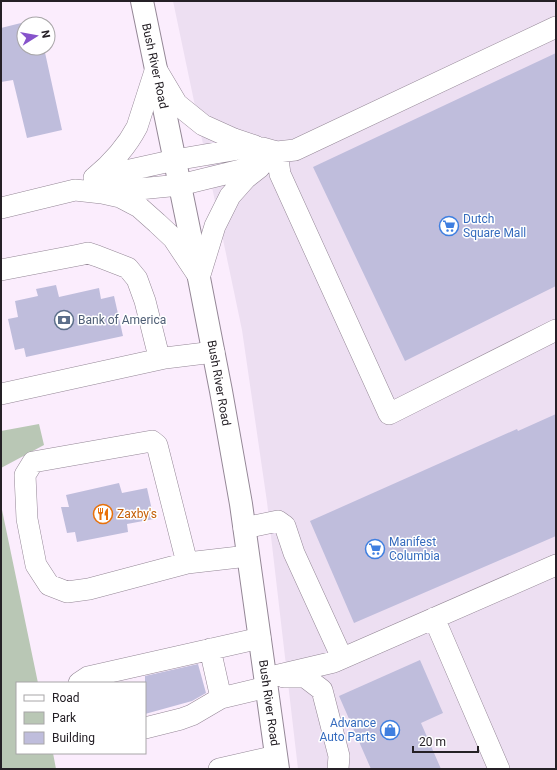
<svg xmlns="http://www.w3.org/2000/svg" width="557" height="770" viewBox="0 0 557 770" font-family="Roboto,sans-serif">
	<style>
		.commercial { fill: #eddff2 }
		.green { fill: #b9c7b5 }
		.building { fill: #bfbddc }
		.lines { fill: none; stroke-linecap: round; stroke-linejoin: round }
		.minor-casing { stroke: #948796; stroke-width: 22 }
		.major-casing { stroke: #948796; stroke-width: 24 }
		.minor { stroke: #fff; stroke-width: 21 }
		.major { stroke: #fff; stroke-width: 22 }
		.labels { text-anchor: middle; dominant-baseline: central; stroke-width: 3; stroke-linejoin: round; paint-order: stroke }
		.street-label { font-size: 12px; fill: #252026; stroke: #fff }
		.shop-label { font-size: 12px; fill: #366cbe; stroke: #fff; text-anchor: start }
		.service-label { font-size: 12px; fill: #4e5e75; stroke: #fff; text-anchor: start }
		.food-label { font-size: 12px; fill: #c56008; stroke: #fff; text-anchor: start }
	</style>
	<rect width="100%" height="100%" fill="#fbedfd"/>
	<!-- commercial -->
	<path class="commercial" d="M 173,1 L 556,1 L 556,769 L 298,769 L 267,502 L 242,330 Z"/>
	<!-- green -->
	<path class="green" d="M 39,424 L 44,445 L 1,468 L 1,431 Z
		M 1,505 L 38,683 L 17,683 L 17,753 L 53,753 L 56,769 L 1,769 Z"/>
	<!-- building -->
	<path class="building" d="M 37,19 L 38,24 L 24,24 L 24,48 L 44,48 L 62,130 L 27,138 L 13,80 L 1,82 L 1,28 Z
		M 556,53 L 556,286 L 405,361 L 313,167 Z
		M 56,285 L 59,297 L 99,288 L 101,299 L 114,296 L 123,336 L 26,357 L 24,348 L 15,350 L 8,319 L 18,317 L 15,301 L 38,296 L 36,289 Z
		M 556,414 L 556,536 L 354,623 L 310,521 L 517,429 L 518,431 Z
		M 119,483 L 122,493 L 147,488 L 154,519 L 127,524 L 128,532 L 77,542 L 75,532 L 67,533 L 61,507 L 69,507 L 66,495 Z
		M 420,660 L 443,713 L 421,723 L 441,769 L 371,769 L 339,696 Z
		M 198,664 L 206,693 L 192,701 L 145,714 L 145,676 Z"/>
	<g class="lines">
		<defs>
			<path id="minor" d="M 158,72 L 177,104 L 203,125 L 234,139 L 255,146
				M 277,152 L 280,174 L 389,414 L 556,330
				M 94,178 L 175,160 L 239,149 L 263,148 L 277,152 L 295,150 L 556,27
				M 94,178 C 112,163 126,148 137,127 L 156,68
				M 108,192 L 180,185 L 241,170 L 267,162 L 277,152
				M 1,208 L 75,190 L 102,193 L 120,197 L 139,207 L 157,223 L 173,238 L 199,277
				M 1,270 L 79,255 L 88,253 L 97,256 L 128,268 L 137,279 L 145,301 L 158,353 L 165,358 L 214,352
				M 199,278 L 215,226 L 230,196 L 246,178 L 260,167
				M 1,394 L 165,358
				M 244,528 L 278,521 L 285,526 L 294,553 L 342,658
				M 187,563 L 157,445 L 152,441 L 33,462 L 25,475 L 27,519 L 36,565 L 49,585 L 67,592 L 89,589 L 187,563 L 248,556
				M 434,618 L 499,769
				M 210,649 L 221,698
				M 284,677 L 305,677 L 322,690 L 339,756 L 338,769
				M 266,678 L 334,662 L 556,565
				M 79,683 L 88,677 L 260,638
				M 145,728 L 181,719 L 192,715 L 221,698 L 267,687
				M 219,769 L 276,756"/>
			<path id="major" d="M 142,1 L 199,278 L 221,391 L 241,504 L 278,769"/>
		</defs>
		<!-- minor casing -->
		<use href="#minor" class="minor-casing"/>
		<!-- major casing -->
		<use href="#major" class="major-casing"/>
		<!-- minor -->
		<use href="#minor" class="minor"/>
		<!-- major -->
		<use href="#major" class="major"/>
	</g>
	<!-- icons -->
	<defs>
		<symbol id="supermarket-ring" viewBox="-11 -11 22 22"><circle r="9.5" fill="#fff" stroke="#3f7fe0" stroke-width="1.5"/><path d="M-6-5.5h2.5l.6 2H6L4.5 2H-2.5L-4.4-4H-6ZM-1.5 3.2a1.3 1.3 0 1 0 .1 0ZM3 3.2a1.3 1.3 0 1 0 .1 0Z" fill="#3f7fe0"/></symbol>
		<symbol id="bank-ring" viewBox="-11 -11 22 22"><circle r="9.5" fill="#fff" stroke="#5c6f8a" stroke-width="1.5"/><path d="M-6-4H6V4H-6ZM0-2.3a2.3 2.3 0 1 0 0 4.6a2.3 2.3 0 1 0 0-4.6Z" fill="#5c6f8a"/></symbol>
		<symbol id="restaurant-ring" viewBox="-11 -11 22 22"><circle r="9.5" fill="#fff" stroke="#e8710a" stroke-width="1.5"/><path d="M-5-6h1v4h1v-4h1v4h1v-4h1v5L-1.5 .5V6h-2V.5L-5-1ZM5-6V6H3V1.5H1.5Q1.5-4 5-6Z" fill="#e8710a"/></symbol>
		<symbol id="shop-ring" viewBox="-11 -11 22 22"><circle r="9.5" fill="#fff" stroke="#3f7fe0" stroke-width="1.5"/><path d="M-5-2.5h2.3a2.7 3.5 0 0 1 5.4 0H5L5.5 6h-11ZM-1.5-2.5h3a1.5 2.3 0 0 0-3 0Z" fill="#3f7fe0"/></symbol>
	</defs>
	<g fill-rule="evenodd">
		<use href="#supermarket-ring" x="438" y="215" width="22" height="22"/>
		<use href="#bank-ring" x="53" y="309" width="22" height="22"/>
		<use href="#restaurant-ring" x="92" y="503" width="22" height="22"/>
		<use href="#supermarket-ring" x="364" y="538" width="22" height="22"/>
		<use href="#shop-ring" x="379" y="719" width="22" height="22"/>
	</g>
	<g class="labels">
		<!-- street labels -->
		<g class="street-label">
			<text transform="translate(155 66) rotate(78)">Bush River Road</text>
			<text transform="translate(219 383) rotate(80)">Bush River Road</text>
			<text transform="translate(269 703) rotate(82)">Bush River Road</text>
		</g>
		<!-- shop labels -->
		<g class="shop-label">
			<text x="463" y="219">Dutch<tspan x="463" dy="14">Square Mall</tspan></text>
			<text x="389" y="542">Manifest<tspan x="389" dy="14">Columbia</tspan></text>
			<text x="376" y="723" text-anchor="end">Advance<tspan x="376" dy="14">Auto Parts</tspan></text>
		</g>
		<!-- service labels -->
		<g class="service-label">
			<text x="78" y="320">Bank of America</text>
		</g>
		<!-- food labels -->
		<g class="food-label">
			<text x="117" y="514">Zaxby's</text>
		</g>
	</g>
	<!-- border -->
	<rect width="557" height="770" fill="none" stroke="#252026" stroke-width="4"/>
	<!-- legend -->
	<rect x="16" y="682" width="130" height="72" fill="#ffffff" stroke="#a8a6a8"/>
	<rect x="24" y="695" width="20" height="6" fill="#ffffff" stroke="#a8a6a8"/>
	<text x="52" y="702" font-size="12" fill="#252026">Road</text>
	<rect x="24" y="712" width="20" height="12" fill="#b9c7b5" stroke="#a8a6a8"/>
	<text x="52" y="722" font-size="12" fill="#252026">Park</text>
	<rect x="24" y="732" width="20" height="12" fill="#bfbddc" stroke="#a8a6a8"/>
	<text x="52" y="742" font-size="12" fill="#252026">Building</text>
	<!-- north arrow -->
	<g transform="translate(36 36) rotate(79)"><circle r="19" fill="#ffffff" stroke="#a8a6a8"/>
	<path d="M0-3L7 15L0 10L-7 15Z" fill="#8653cb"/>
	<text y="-6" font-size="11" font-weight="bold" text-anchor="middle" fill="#252026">N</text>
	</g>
	<!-- scale -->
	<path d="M413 746v6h65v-6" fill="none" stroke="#252026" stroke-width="2"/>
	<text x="419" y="746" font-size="12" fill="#252026" stroke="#ffffff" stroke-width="3" paint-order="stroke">20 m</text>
</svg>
